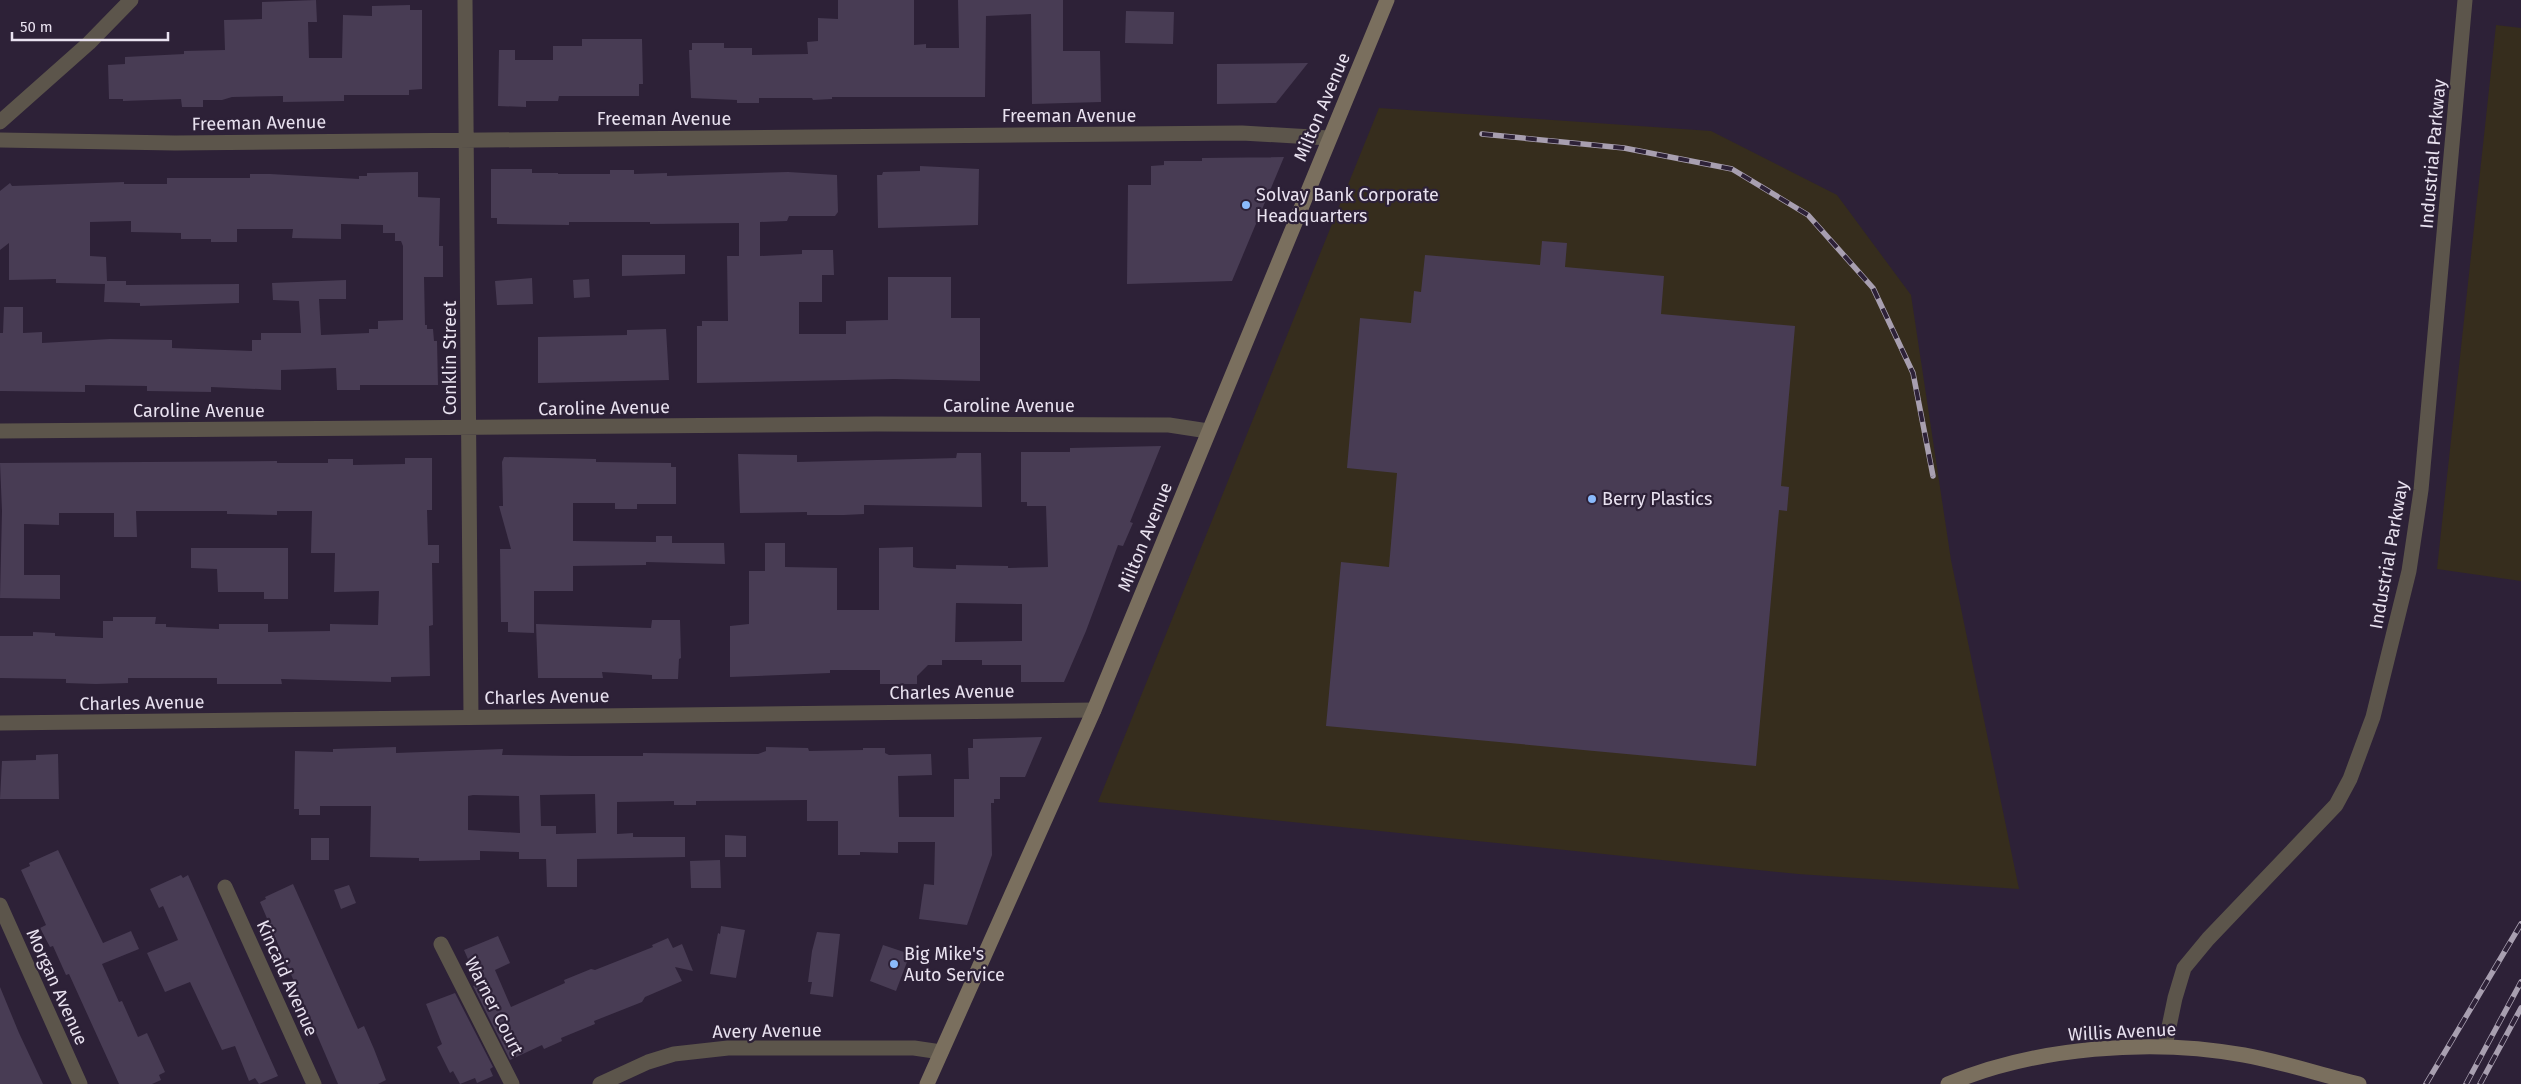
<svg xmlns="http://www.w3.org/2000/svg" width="2521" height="1084" viewBox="0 0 2521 1084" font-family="'Fira Sans',sans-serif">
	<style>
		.industrial { fill: #362d1d }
		.building { fill: #483c54; fill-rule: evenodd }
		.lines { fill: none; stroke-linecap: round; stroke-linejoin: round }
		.minor { stroke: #5c554b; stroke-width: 15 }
		.tertiary { stroke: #5c554b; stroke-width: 15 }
		.secondary { stroke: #7a6f5e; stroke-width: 15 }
		.rail-casing { stroke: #a89fb0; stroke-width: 5.5 }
		.rail { stroke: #2d2137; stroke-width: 4; stroke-dasharray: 11; stroke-linecap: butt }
		.poi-dot { fill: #8abafc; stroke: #2d2137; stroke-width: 2 }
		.labels { text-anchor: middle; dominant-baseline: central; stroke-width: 4.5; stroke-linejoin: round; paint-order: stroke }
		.street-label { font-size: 18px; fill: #e9e2f0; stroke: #2d2137 }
		.poi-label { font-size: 18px; fill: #e9e2f0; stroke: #2d2137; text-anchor: start }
	</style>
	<rect width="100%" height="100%" fill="#2d2137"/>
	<!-- industrial -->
	<path class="industrial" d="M 2496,25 L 2521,28 L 2521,581 L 2437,569 Z
		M 1379,108 L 1711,131 L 1837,195 L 1911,295 L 1951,560 L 2019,889 L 1798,874 L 1098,802 Z"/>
	<!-- building -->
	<path class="building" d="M 316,0 L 317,22 L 308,22 L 309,58 L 342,58 L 343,15 L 372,16 L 372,6 L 410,5 L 410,10 L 422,10 L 422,89 L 409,90 L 409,95 L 344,95 L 344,101 L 283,102 L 283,96 L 232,97 L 222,100 L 203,100 L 203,107 L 182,107 L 181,99 L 123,101 L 123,99 L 109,99 L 108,65 L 125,64 L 125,57 L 184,54 L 184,51 L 225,50 L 224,20 L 262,19 L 262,2 Z
		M 838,0 L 914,0 L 914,45 L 926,44 L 926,48 L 959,48 L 958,0 L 1063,0 L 1063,51 L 1100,51 L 1101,102 L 1032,104 L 1031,14 L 986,16 L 985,97 L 832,97 L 832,99 L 813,100 L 812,98 L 759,98 L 759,103 L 737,103 L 737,100 L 691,98 L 689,50 L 692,50 L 692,43 L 724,43 L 724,48 L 752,48 L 752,55 L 808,54 L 807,42 L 818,41 L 818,18 L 838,19 Z
		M 1126,11 L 1174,12 L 1173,44 L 1125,43 Z
		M 582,39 L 642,39 L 643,84 L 639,84 L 639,96 L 559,96 L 558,101 L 526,101 L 526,107 L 498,106 L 499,50 L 515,50 L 515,60 L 553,60 L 553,46 L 582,46 Z
		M 1308,63 L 1276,103 L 1217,104 L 1217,64 Z
		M 1284,157 L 1232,281 L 1127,284 L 1128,185 L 1151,185 L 1151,166 L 1164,165 L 1164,161 L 1202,161 L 1202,158 Z
		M 920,166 L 979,169 L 978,225 L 878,228 L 877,175 L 882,175 L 883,172 L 920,171 Z
		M 491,169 L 532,169 L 532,173 L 558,173 L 558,174 L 610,174 L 610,170 L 634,170 L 634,174 L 667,173 L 667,176 L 788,172 L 837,175 L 838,212 L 835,216 L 789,216 L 787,221 L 760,222 L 760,256 L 802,254 L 802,250 L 833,250 L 834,275 L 822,275 L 822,302 L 799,302 L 799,334 L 846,334 L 846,321 L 888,320 L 888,277 L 951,277 L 951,318 L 980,318 L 980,381 L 894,379 L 697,383 L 697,326 L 702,326 L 702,321 L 728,321 L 727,256 L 739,256 L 739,223 L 650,224 L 650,222 L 569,222 L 569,225 L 497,224 L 497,218 L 491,218 Z
		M 418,172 L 418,197 L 440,198 L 439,246 L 443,246 L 443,277 L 424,277 L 425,325 L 427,325 L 427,329 L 433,329 L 434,341 L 437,341 L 438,385 L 360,385 L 360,390 L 337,390 L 336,368 L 281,370 L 281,390 L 211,387 L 211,392 L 147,391 L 147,386 L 85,385 L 85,392 L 0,391 L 0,333 L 3,333 L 4,307 L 23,307 L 23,333 L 42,332 L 42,343 L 110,339 L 172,340 L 172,348 L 252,351 L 252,340 L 261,340 L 261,333 L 301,333 L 299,301 L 273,300 L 272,283 L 346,280 L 346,299 L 319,299 L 321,335 L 369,333 L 369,329 L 378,329 L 378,321 L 403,320 L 403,246 L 401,241 L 395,241 L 395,233 L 383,233 L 383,225 L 341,224 L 341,239 L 292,238 L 293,229 L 237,229 L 237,242 L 211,242 L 211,239 L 181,239 L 181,233 L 131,232 L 131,221 L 90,222 L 90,256 L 106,257 L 107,281 L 126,281 L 126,285 L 239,284 L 239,303 L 140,306 L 140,303 L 104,302 L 105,284 L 56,283 L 56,279 L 9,280 L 9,243 L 0,250 L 0,191 L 10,183 L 12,186 L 124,182 L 124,184 L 167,184 L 167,178 L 250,178 L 250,174 L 270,174 L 359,179 L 359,176 L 367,176 L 367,173 Z
		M 1542,241 L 1567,243 L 1565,267 L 1664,276 L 1661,314 L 1795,326 L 1781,486 L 1789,487 L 1787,511 L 1779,510 L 1756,766 L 1326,726 L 1341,562 L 1389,567 L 1397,473 L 1347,468 L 1360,318 L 1411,323 L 1414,291 L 1421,292 L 1425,255 L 1540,265 Z
		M 622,255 L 685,255 L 685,274 L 622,276 Z
		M 532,278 L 533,304 L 497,305 L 495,281 Z
		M 589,279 L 590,297 L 574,298 L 573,280 Z
		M 666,329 L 669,380 L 538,383 L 538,337 L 627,335 L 627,330 Z
		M 1161,446 L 1130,522 L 1133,523 L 1123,546 L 1118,545 L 1086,631 L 1064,682 L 1021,682 L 1021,665 L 982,665 L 982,660 L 942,660 L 942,665 L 928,665 L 917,676 L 917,684 L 880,684 L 880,670 L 830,670 L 830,673 L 730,677 L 730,626 L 749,624 L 749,571 L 765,571 L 765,543 L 785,543 L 785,567 L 837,568 L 837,610 L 879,610 L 879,548 L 913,547 L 913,567 L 917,568 L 956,569 L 956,565 L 1008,566 L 1008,568 L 1048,567 L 1046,506 L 1027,506 L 1027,502 L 1021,502 L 1021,452 L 1070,452 L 1070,448 ZM 956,603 L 1022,604 L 1022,641 L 955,642 Z
		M 957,453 L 981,453 L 982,507 L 864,505 L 864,514 L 844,515 L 807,515 L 807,512 L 740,513 L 738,454 L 797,455 L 797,462 L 956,458 Z
		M 504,457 L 596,459 L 596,462 L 671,463 L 671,467 L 676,467 L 676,504 L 637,504 L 637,509 L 615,509 L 615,503 L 573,503 L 573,541 L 656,542 L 656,536 L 672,536 L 672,543 L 724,543 L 725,564 L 646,562 L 646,565 L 573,566 L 573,591 L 534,591 L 534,633 L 508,632 L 508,622 L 501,622 L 500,549 L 511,549 L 499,506 L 503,506 L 502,462 Z
		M 405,458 L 432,458 L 432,510 L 427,510 L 428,545 L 439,545 L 439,563 L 432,563 L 433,625 L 429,626 L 430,676 L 391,677 L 391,682 L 281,679 L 282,684 L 217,684 L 217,678 L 128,678 L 128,683 L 96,684 L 66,683 L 66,679 L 0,678 L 0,636 L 33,636 L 33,632 L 55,633 L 55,636 L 103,638 L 103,621 L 113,621 L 113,617 L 156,617 L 155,624 L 166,624 L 166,627 L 219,629 L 219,624 L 268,624 L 268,632 L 330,631 L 330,624 L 378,625 L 379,591 L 334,592 L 335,553 L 311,553 L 312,511 L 277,511 L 277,515 L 227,514 L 227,511 L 136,511 L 137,537 L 114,537 L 114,513 L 59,513 L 59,525 L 24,524 L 24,575 L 60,575 L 60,599 L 0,598 L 2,511 L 0,463 L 277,461 L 277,463 L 328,463 L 328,459 L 353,459 L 353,465 L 405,464 Z
		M 191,548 L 288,548 L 288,599 L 264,599 L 264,592 L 218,592 L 217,569 L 191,568 Z
		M 652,620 L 680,620 L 681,658 L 679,659 L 678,679 L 652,679 L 652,675 L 602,672 L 603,678 L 538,678 L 536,624 L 651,628 Z
		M 1042,737 L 1025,777 L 1000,777 L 1000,799 L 994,799 L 994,803 L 991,803 L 992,855 L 967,925 L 919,919 L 924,884 L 934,885 L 935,842 L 898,842 L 898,853 L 860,852 L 860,855 L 838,855 L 838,821 L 807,821 L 807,800 L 696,801 L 696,805 L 674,805 L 674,801 L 617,802 L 617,834 L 633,833 L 633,837 L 685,837 L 685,857 L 577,859 L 577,887 L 547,887 L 546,859 L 519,859 L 519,852 L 480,851 L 480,860 L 419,861 L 419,858 L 370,857 L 371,806 L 320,806 L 320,815 L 299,815 L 299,809 L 294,809 L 295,751 L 333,752 L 333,749 L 396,747 L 396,753 L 503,749 L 502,755 L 573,756 L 643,756 L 643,753 L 758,754 L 766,751 L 766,747 L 808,748 L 809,751 L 863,750 L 863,748 L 885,748 L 885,753 L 889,755 L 931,754 L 932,775 L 898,776 L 899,817 L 954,817 L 954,779 L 969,779 L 968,748 L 973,748 L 973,739 ZM 595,794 L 596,833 L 556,834 L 556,826 L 541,826 L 540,795 ZM 473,795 L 519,796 L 520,833 L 468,830 L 468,796 Z
		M 58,754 L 59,799 L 0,799 L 2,761 L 36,760 L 36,755 Z
		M 725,835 L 746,836 L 746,857 L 725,857 Z
		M 311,838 L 329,838 L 329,860 L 311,860 Z
		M 58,850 L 103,943 L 131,931 L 139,949 L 102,964 L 119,1002 L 122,1001 L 138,1037 L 147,1033 L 165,1072 L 159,1075 L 161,1080 L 152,1084 L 119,1084 L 69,974 L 66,975 L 53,946 L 50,947 L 40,928 L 46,925 L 21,870 L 30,866 L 29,863 Z
		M 720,860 L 721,888 L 691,888 L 690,861 Z
		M 181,875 L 183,878 L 188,875 L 278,1076 L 259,1084 L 255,1078 L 249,1081 L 235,1046 L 222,1050 L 190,982 L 165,992 L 147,953 L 178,940 L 163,906 L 159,908 L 150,889 Z
		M 293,884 L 358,1029 L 364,1026 L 374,1049 L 386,1080 L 378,1084 L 338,1084 L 260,902 L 266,899 L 265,897 Z
		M 349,885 L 356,903 L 341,909 L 334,890 Z
		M 721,926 L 745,930 L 736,978 L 710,974 L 718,933 L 720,934 Z
		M 817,932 L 840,934 L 833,997 L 810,994 L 812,982 L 808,982 L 812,951 Z
		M 498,936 L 510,963 L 495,970 L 511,1007 L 565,983 L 564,980 L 591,969 L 595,970 L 653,947 L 652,945 L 668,938 L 673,948 L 682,944 L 693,971 L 675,967 L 682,981 L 645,997 L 642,1002 L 594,1021 L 595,1024 L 561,1038 L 562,1041 L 544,1049 L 542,1045 L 510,1060 L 473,986 L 479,984 L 464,950 Z
		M 883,945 L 910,954 L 896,991 L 870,981 Z
		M 0,987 L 19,1033 L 43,1084 L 0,1084 Z
		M 455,993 L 493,1067 L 490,1069 L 493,1076 L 477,1083 L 475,1078 L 460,1084 L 453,1071 L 450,1073 L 437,1047 L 442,1044 L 426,1004 Z"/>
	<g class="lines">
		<!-- minor -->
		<path class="minor" d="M 465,0 L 471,717
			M 0,122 L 89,43 L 131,0
			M 0,140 L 175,143 L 1242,133 L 1329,138
			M 0,431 L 876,424 L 1169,425 L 1208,431
			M 225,887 L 314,1084
			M 0,905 L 80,1084
			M 441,944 L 512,1084
			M 2165,1046 L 2175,998 L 2184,968 L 2208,939 L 2336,805 L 2350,779 L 2373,717 L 2409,571 L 2421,490 L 2465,0"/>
		<!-- tertiary -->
		<path class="tertiary" d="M 0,723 L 1094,710
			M 600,1084 L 648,1062 L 674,1054 L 728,1048 L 914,1048 L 941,1052"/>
		<!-- secondary -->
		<path class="secondary" d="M 927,1084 L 1094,710 L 1387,0
			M 1948,1084 C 2036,1047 2151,1038 2244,1055 C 2283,1062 2321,1075 2359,1084"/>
		<defs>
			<path id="rail" d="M 1482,134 L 1624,148 L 1732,169 L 1808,215 L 1873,288 L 1913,373 L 1933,476
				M 2426,1084 L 2521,924
				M 2466,1084 L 2521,982
				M 2480,1084 L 2521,1008"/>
		</defs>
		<!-- rail casing -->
		<use href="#rail" class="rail-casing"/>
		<!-- rail -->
		<use href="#rail" class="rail"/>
	</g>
	<!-- markers -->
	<g class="poi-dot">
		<circle cx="1246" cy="205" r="5"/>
		<circle cx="1592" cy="499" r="5"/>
		<circle cx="894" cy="964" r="5"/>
	</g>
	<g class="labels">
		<!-- street labels -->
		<g class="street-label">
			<text transform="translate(1322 107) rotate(-67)">Milton Avenue</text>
			<text x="1069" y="116">Freeman Avenue</text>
			<text x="664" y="119">Freeman Avenue</text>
			<text transform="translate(259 123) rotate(-1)">Freeman Avenue</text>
			<text transform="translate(2433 154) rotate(-85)">Industrial Parkway</text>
			<text transform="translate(450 358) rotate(-90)">Conklin Street</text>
			<text x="1009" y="406">Caroline Avenue</text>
			<text transform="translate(604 408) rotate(-1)">Caroline Avenue</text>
			<text x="199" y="411">Caroline Avenue</text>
			<text transform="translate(1145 537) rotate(-68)">Milton Avenue</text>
			<text transform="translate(2389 555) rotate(-80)">Industrial Parkway</text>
			<text transform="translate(952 692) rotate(-1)">Charles Avenue</text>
			<text transform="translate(547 697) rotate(-1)">Charles Avenue</text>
			<text transform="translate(142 703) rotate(-1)">Charles Avenue</text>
			<text transform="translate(287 978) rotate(66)">Kincaid Avenue</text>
			<text transform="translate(57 987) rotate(66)">Morgan Avenue</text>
			<text transform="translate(494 1006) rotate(63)">Warner Court</text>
			<text transform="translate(767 1031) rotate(-1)">Avery Avenue</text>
			<text transform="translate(2122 1032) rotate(-3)">Willis Avenue</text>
		</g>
		<!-- poi labels -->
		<g class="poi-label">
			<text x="1256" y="195">Solvay Bank Corporate<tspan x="1256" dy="21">Headquarters</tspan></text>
			<text x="1602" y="499">Berry Plastics</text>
			<text x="904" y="954">Big Mike's<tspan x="904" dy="21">Auto Service</tspan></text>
		</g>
	</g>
	<!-- scale -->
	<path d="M12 32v8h156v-8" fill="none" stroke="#e9e2f0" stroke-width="2.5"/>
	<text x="20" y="32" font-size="15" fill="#e9e2f0" stroke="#2d2137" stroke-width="4" paint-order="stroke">50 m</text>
</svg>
